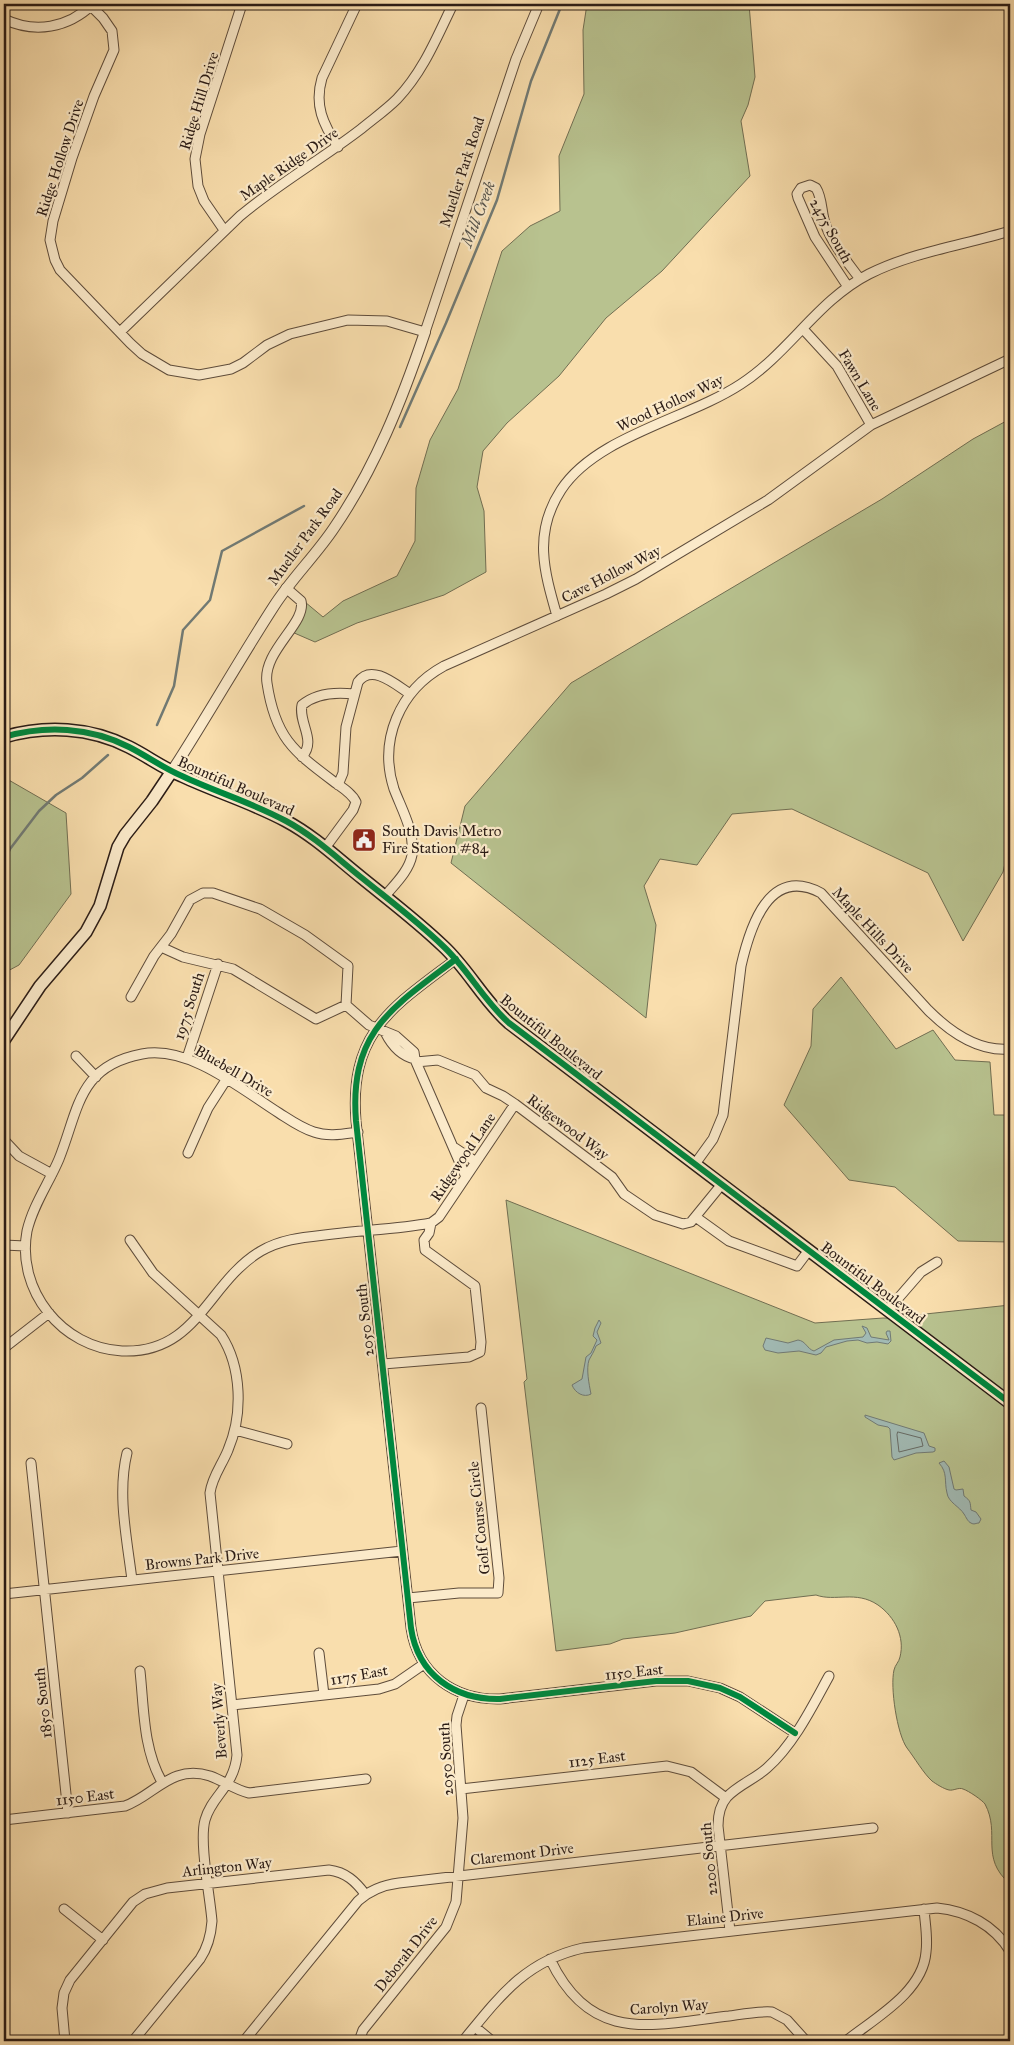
<svg xmlns="http://www.w3.org/2000/svg" width="1014" height="2045" viewBox="0 0 1014 2045" font-family="'IM FELL Great Primer',serif">
	<style>
		.green { fill: #b8c28f; stroke: #716e52 }
		.water { fill: #a1bab4; stroke: #717a74 }
		.lines { fill: none; stroke-linecap: round; stroke-linejoin: round }
		.shore { stroke: #666a64; stroke-width: 1 }
		.stream { stroke: #717a74; stroke-width: 2.5 }
		.minor-casing { stroke: #5e4c3b; stroke-width: 11 }
		.tertiary-casing { stroke: #5e4c3b; stroke-width: 12 }
		.secondary-casing { stroke: #2a1b15; stroke-width: 14 }
		.minor { stroke: #fbeaca; stroke-width: 9 }
		.tertiary { stroke: #fbeaca; stroke-width: 10 }
		.secondary { stroke: #fbeaca; stroke-width: 11 }
		.cycleway-casing { stroke: #fbeaca; stroke-width: 9 }
		.cycleway { stroke: #00873e; stroke-width: 6 }
		.labels { text-anchor: middle; dominant-baseline: central; stroke-width: 4.5; stroke-linejoin: round; paint-order: stroke }
		.street-label { font-size: 15px; fill: #2a1b15; stroke: #fbeaca }
		.poi-label { font-size: 15px; fill: #2a1b15; stroke: #fbeaca; text-anchor: start }
		.water-label { font-size: 16px; font-style: italic; fill: #54534d; stroke: #fbeaca }
	</style>
	<rect width="100%" height="100%" fill="#f9dead"/>
	<filter id="stains"><feTurbulence type="fractalNoise" baseFrequency=".004" numOctaves="4"/><feColorMatrix values="0 0 0 0 .2 0 0 0 0 .09 0 0 0 0 .02 0 0 0 .5 -.17"/></filter>
	<radialGradient id="worn" r=".72"><stop offset=".6" stop-color="#630" stop-opacity="0"/><stop offset="1" stop-color="#630" stop-opacity=".3"/></radialGradient>
	<!-- green -->
	<path class="green" d="M 587,4 L 749,4 L 755,77 L 748,105 L 741,121 L 750,176 L 662,271 L 606,318 L 559,376 L 507,423 L 483,451 L 477,487 L 484,511 L 486,572 L 444,595 L 357,623 L 315,642 L 292,632 L 305,602 L 323,617 L 343,601 L 397,576 L 415,541 L 416,488 L 430,440 L 458,389 L 502,251 L 530,226 L 560,211 L 559,156 L 584,94 L 583,30 Z
		M 1010,419 L 1010,842 L 1003,872 L 963,941 L 928,873 L 792,809 L 732,814 L 697,865 L 660,859 L 644,886 L 656,925 L 646,1018 L 451,863 L 465,806 L 571,683 L 882,499 L 973,439 Z
		M 7,779 L 66,813 L 71,894 L 19,965 L 4,973 L 4,781 Z
		M 841,977 L 896,1049 L 933,1030 L 955,1060 L 990,1062 L 994,1115 L 1010,1115 L 1010,1242 L 958,1241 L 895,1187 L 849,1180 L 784,1105 L 811,1046 L 813,1009 Z
		M 506,1200 L 815,1323 L 883,1318 L 913,1319 L 916,1315 L 1010,1305 L 1010,1884 C 979,1857 1001,1834 985,1804 C 982,1800 969,1791 963,1789 C 959,1787 953,1791 949,1790 C 944,1789 936,1784 932,1781 C 924,1774 914,1757 907,1748 C 897,1734 890,1687 894,1670 C 895,1665 899,1662 900,1657 C 905,1637 895,1617 878,1605 C 856,1590 835,1602 816,1595 L 765,1601 L 751,1616 L 675,1633 L 623,1639 L 610,1644 L 556,1651 L 524,1382 L 527,1379 Z"/>
	<!-- water -->
	<path class="water" d="M 599,1320 L 601,1323 L 597,1332 L 601,1343 L 596,1346 C 594,1352 591,1356 589,1360 C 586,1369 589,1384 591,1394 C 584,1398 575,1393 572,1385 L 582,1379 L 586,1357 L 591,1353 L 597,1340 L 593,1336 L 595,1328 Z
		M 862,1326 L 867,1328 L 871,1337 L 889,1340 L 886,1333 L 887,1331 L 890,1331 L 891,1341 L 888,1344 L 877,1342 L 867,1343 L 858,1340 L 847,1341 L 826,1347 L 821,1353 L 816,1355 L 799,1351 L 778,1353 L 765,1350 L 763,1346 L 766,1338 L 788,1343 L 798,1340 C 806,1341 807,1349 814,1351 L 834,1340 L 863,1337 L 866,1333 Z
		M 865,1415 L 924,1433 L 929,1446 L 935,1448 L 935,1451 L 933,1452 L 916,1453 L 894,1460 L 892,1457 L 890,1429 L 888,1427 L 878,1425 L 865,1417 Z
		M 944,1461 L 949,1467 L 954,1489 L 956,1490 L 963,1489 L 964,1496 C 971,1501 970,1502 971,1510 L 976,1512 L 981,1519 L 979,1523 C 976,1523 974,1525 971,1523 C 968,1522 966,1517 964,1514 C 960,1507 948,1502 947,1493 C 944,1481 948,1473 939,1463 Z"/>
	<g class="lines">
		<!-- shore -->
		<path class="shore" d="M 898,1432 L 921,1438 L 923,1446 L 899,1452 L 897,1435 Z"/>
		<!-- stream -->
		<path class="stream" d="M 400,427 L 446,323 L 497,200 L 531,81 L 562,4
			M 157,725 L 174,686 L 183,630 L 210,600 L 222,551 L 304,506
			M 4,862 L 10,849 L 39,811 L 56,795 L 82,778 L 108,755"/>
		<defs>
			<path id="minor" d="M 91,6 L 103,18 L 112,31 L 114,50 L 94,96 L 72,158 L 53,221 L 50,240 L 55,260 L 60,270 L 130,343 L 142,354 L 169,370 L 199,375 L 231,369 L 243,363 L 267,345 L 290,334 L 348,320 L 387,321 L 425,332 L 516,59 L 539,4
				M 4,19 C 35,34 68,28 93,4
				M 338,147 C 323,124 314,105 322,78 L 357,4
				M 224,230 L 204,201 L 198,186 L 195,159 L 200,134 L 242,4
				M 848,287 L 815,237 L 798,198 L 797,194 L 801,188 L 810,185 L 816,188 C 823,199 821,214 826,226 C 833,245 848,263 860,279
				M 803,329 L 837,366 L 871,425
				M 120,332 L 240,216 C 278,184 322,159 361,129 C 373,119 386,110 397,99 C 423,72 437,37 453,4
				M 286,588 L 301,601 C 307,623 262,651 267,683 C 275,737 293,751 333,781 C 341,787 352,793 356,802 L 353,810 L 325,848
				M 557,616 C 544,571 533,533 561,490 C 596,436 688,419 741,384 C 789,353 818,300 869,274 C 913,252 964,245 1010,231
				M 302,757 C 317,740 298,723 302,705 C 316,693 337,692 354,694
				M 338,785 L 343,773 L 346,727 L 358,682 C 372,663 396,685 410,694
				M 385,896 C 395,884 409,871 412,855 C 415,832 402,810 394,789 C 378,740 400,690 444,666 L 606,594 L 636,579 L 768,500 L 871,425 L 1010,359
				M 161,947 L 183,957 L 233,969 L 316,1019 L 346,1005
				M 456,959 C 393,1007 349,1031 356,1121 L 411,1628 C 418,1675 455,1700 500,1699 L 656,1681 L 688,1681 L 720,1688 L 740,1697 L 795,1733
				M 131,997 L 154,956 L 171,934 L 190,900 L 203,893 L 213,893 L 260,909 L 305,935 L 348,966 L 346,1005
				M 346,1005 L 369,1025 L 396,1036 L 414,1052 L 415,1059
				M 385,1032 C 391,1044 401,1056 415,1059 L 416,1062 L 438,1060 L 475,1075 L 486,1088 L 503,1096 L 515,1104 L 612,1177 L 624,1194 L 655,1215 L 683,1224 L 691,1222 L 722,1184
				M 76,1056 L 96,1077
				M 187,1058 L 218,964
				M 416,1062 L 466,1177
				M 358,1132 C 343,1134 328,1137 314,1132 C 301,1128 290,1120 279,1113 C 241,1089 189,1045 142,1054 C 78,1066 79,1109 59,1159 C 49,1183 33,1205 27,1231 C 16,1290 62,1348 122,1351 C 198,1354 207,1283 261,1251 C 283,1238 308,1237 333,1234 C 365,1230 399,1229 431,1223
				M 4,1140 L 19,1156 L 52,1174
				M 455,1148 L 476,1162
				M 188,1153 L 208,1108 L 226,1080
				M 695,1164 L 713,1139 L 723,1115 L 741,966 C 750,927 769,865 821,893 L 928,1010 C 950,1032 978,1052 1010,1049
				M 697,1218 L 729,1241 L 797,1266 L 809,1250
				M 130,1240 L 153,1273 L 221,1335 C 242,1367 243,1415 228,1450 C 222,1465 212,1477 210,1493 L 237,1755 C 234,1787 212,1795 205,1820 C 199,1842 210,1896 212,1921 C 211,1935 208,1947 200,1959 L 133,2041
				M 4,1245 L 25,1246
				M 888,1310 L 921,1272 L 937,1262
				M 4,1348 L 49,1313
				M 383,1364 L 469,1357 L 480,1352 L 481,1342 L 475,1286 L 425,1250 L 424,1240 L 429,1233 L 431,1223 L 439,1217 L 515,1104
				M 235,1430 L 287,1444
				M 127,1453 C 117,1494 127,1539 132,1580
				M 31,1463 L 68,1813
				M 4,1594 L 402,1551
				M 408,1598 L 459,1593 L 498,1593 L 499,1578 L 481,1408
				M 319,1653 L 324,1695
				M 140,1671 C 144,1708 143,1749 162,1782
				M 232,1705 L 379,1689 L 395,1684 L 424,1664
				M 461,1789 L 667,1766 L 691,1772 L 726,1798
				M 4,1820 L 125,1806 C 155,1795 171,1764 210,1776 C 224,1781 235,1790 249,1793 L 366,1779
				M 64,1909 L 103,1940
				M 730,1931 L 718,1826 C 718,1816 720,1805 727,1797 C 738,1785 755,1779 767,1768 C 794,1744 812,1707 829,1676
				M 550,1959 C 591,2045 652,2025 729,2016 C 743,2014 758,2011 772,2012 L 787,2020 L 806,2041
				M 475,2027 L 492,2041
				M 65,2041 L 62,2008 L 64,1993 L 70,1980 L 133,1902 L 145,1894 L 167,1888 L 329,1870 C 346,1872 356,1882 365,1894
				M 244,2041 L 358,1901 C 370,1890 383,1885 399,1883 L 873,1828
				M 359,2041 L 363,2030 L 446,1927 L 456,1902 L 463,1818 L 456,1725 L 457,1716 L 464,1695
				M 463,2041 C 499,1997 525,1961 583,1948 L 937,1908 C 967,1911 994,1925 1010,1951
				M 846,2041 C 875,2018 923,1992 926,1952 C 928,1938 925,1923 924,1909"/>
			<path id="tertiary" d="M 172,771 C 207,717 239,660 274,606 C 292,578 316,555 334,528 C 375,468 402,400 425,332"/>
			<path id="secondary" d="M 4,737 C 45,725 90,727 129,747 C 147,756 163,768 182,776 C 216,792 253,803 286,821 C 314,836 337,858 362,878 C 389,900 417,921 443,946 C 468,969 483,1000 509,1023 L 1010,1403
				M 4,1040 L 40,986 L 86,932 L 100,906 L 118,847 L 125,835 L 152,801 L 172,771"/>
		</defs>
		<!-- minor casing -->
		<use href="#minor" class="minor-casing"/>
		<!-- tertiary casing -->
		<use href="#tertiary" class="tertiary-casing"/>
		<!-- secondary casing -->
		<use href="#secondary" class="secondary-casing"/>
		<!-- minor -->
		<use href="#minor" class="minor"/>
		<!-- tertiary -->
		<use href="#tertiary" class="tertiary"/>
		<!-- secondary -->
		<use href="#secondary" class="secondary"/>
		<defs>
			<path id="cycleway" d="M 4,737 C 45,725 90,727 129,747 C 147,756 163,768 182,776 C 216,792 253,803 286,821 C 314,836 337,858 362,878 C 389,900 417,921 443,946 C 468,969 483,1000 509,1023 L 1010,1403
				M 456,959 C 393,1007 349,1031 356,1121 L 411,1628 C 418,1675 455,1700 500,1699 L 656,1681 L 688,1681 L 720,1688 L 740,1697 L 795,1733"/>
		</defs>
		<!-- cycleway casing -->
		<use href="#cycleway" class="cycleway-casing"/>
		<!-- cycleway -->
		<use href="#cycleway" class="cycleway"/>
	</g>
	<!-- icons -->
	<defs>
		<symbol id="civic-square" viewBox="-11 -11 22 22"><rect x="-9" y="-9" width="18" height="18" rx="4" fill="#8f2418" stroke="#fbeaca"/><path d="M-.6-6.5H3V-4.5H.6V-3L4-1V1h2V6H-6V1h2V-1L-.6-3ZM-1.2 2.5V6h2.4V2.5Z" fill="#fff"/></symbol>
	</defs>
	<g fill-rule="evenodd">
		<use href="#civic-square" x="350" y="826" width="28" height="28"/>
	</g>
	<g class="labels">
		<!-- street labels -->
		<g class="street-label">
			<text transform="translate(199 101) rotate(-73)">Ridge Hill Drive</text>
			<text transform="translate(60 158) rotate(-72)">Ridge Hollow Drive</text>
			<text transform="translate(289 164) rotate(-35)">Maple Ridge Drive</text>
			<text transform="translate(462 172) rotate(-72)">Mueller Park Road</text>
			<text transform="translate(831 231) rotate(61)">2475 South</text>
			<text transform="translate(860 380) rotate(59)">Fawn Lane</text>
			<text transform="translate(670 403) rotate(-25)">Wood Hollow Way</text>
			<text transform="translate(305 537) rotate(-54)">Mueller Park Road</text>
			<text transform="translate(611 574) rotate(-27)">Cave Hollow Way</text>
			<text transform="translate(236 786) rotate(24)">Bountiful Boulevard</text>
			<text transform="translate(873 930) rotate(47)">Maple Hills Drive</text>
			<text transform="translate(189 1006) rotate(-72)">1975 South</text>
			<text transform="translate(551 1037) rotate(39)">Bountiful Boulevard</text>
			<text transform="translate(234 1071) rotate(30)">Bluebell Drive</text>
			<text transform="translate(568 1127) rotate(37)">Ridgewood Way</text>
			<text transform="translate(463 1157) rotate(-56)">Ridgewood Lane</text>
			<text transform="translate(873 1283) rotate(37)">Bountiful Boulevard</text>
			<text transform="translate(365 1320) rotate(-96)">2050 South</text>
			<text transform="translate(479 1518) rotate(-96)">Golf Course Circle</text>
			<text transform="translate(202 1559) rotate(-6)">Browns Park Drive</text>
			<text transform="translate(634 1672) rotate(-6)">1150 East</text>
			<text transform="translate(359 1675) rotate(-10)">1175 East</text>
			<text transform="translate(43 1703) rotate(-96)">1850 South</text>
			<text transform="translate(219 1721) rotate(-94)">Beverly Way</text>
			<text transform="translate(446 1759) rotate(-93)">2050 South</text>
			<text transform="translate(597 1759) rotate(-7)">1125 East</text>
			<text transform="translate(85 1797) rotate(-7)">1150 East</text>
			<text transform="translate(522 1854) rotate(-7)">Claremont Drive</text>
			<text transform="translate(709 1859) rotate(-95)">2200 South</text>
			<text transform="translate(227 1867) rotate(-6)">Arlington Way</text>
			<text transform="translate(725 1917) rotate(-6)">Elaine Drive</text>
			<text transform="translate(406 1954) rotate(-52)">Deborah Drive</text>
			<text transform="translate(669 2007) rotate(-4)">Carolyn Way</text>
		</g>
		<!-- poi labels -->
		<g class="poi-label">
			<text x="382" y="831">South Davis Metro<tspan x="382" dy="17">Fire Station #84</tspan></text>
		</g>
		<!-- water labels -->
		<g class="water-label">
			<text transform="translate(478 214) rotate(-69)">Mill Creek</text>
		</g>
	</g>
	<!-- margin -->
	<rect width="1014" height="2045" fill="none" stroke="#f9dead" stroke-width="20"/>
	<rect x="5" y="5" width="1004" height="2035" fill="none" stroke="#2a1b15" stroke-width="2.5"/>
	<rect x="10" y="10" width="994" height="2025" fill="none" stroke="#2a1b15"/>
	<rect width="100%" height="100%" filter="url(#stains)"/>
	<rect width="100%" height="100%" fill="url(#worn)"/>
</svg>
